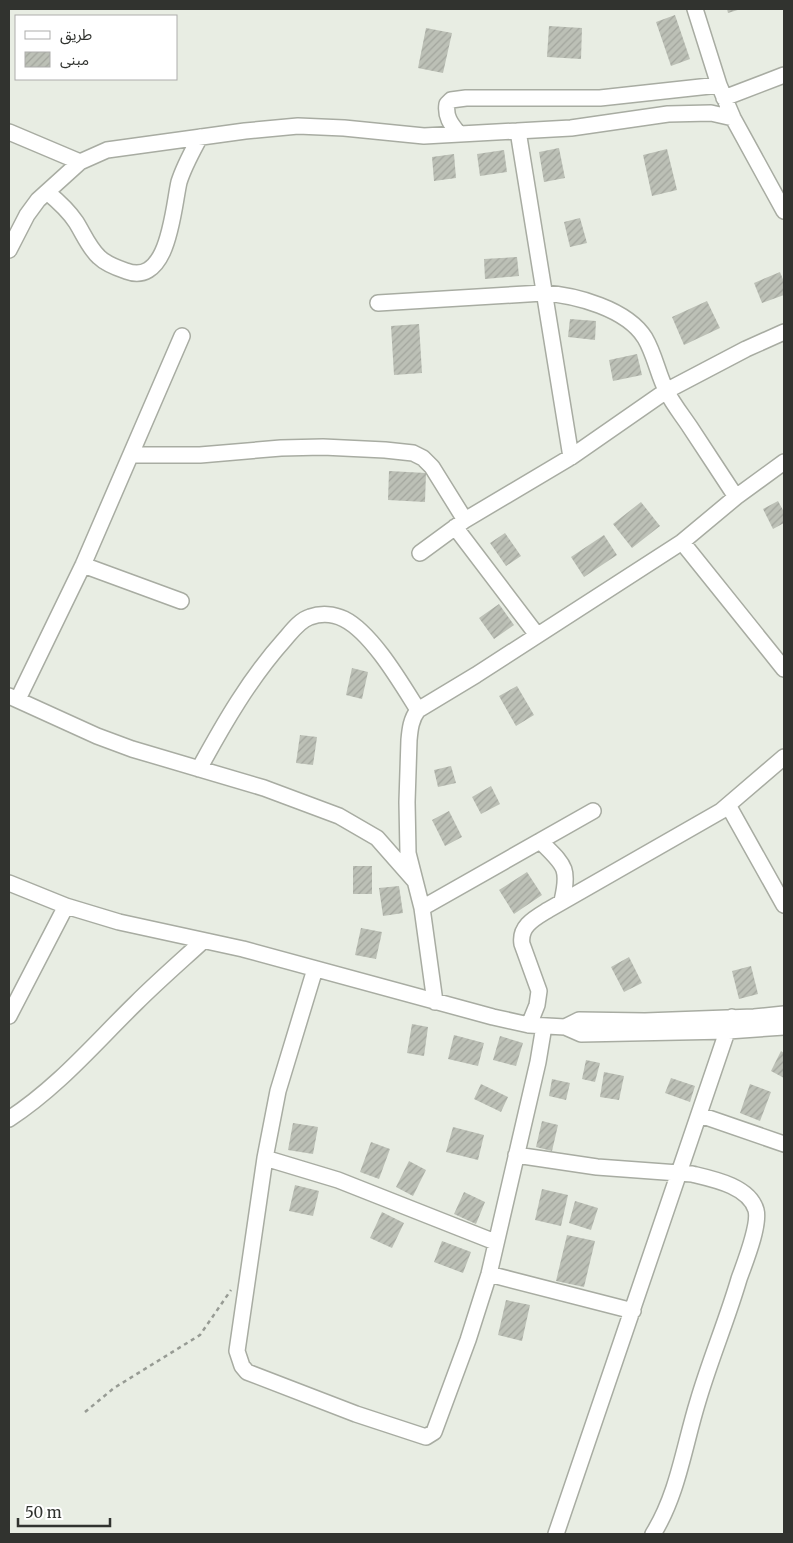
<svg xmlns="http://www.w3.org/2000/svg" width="793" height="1543" viewBox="0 0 793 1543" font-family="Merriweather,'Noto Sans Arabic',serif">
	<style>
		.building { fill: url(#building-hatch) }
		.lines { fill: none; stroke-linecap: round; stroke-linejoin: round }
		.minor-casing { stroke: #a8aca2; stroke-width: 18 }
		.path { stroke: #979b94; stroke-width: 2.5; stroke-dasharray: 4 4; stroke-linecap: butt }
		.minor { stroke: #fff; stroke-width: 15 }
	</style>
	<defs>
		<pattern id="building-hatch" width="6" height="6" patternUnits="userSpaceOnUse" patternTransform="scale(1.25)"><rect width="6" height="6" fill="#bcc0b6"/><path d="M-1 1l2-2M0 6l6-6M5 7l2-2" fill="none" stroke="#a2a59d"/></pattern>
	</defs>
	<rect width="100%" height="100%" fill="#e8ede3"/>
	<!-- building -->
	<path class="building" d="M 727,9 L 741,9 L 728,13 Z
		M 675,15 L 690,59 L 671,66 L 656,22 Z
		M 549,26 L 582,28 L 581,59 L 547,57 Z
		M 426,28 L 452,33 L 443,73 L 418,68 Z
		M 559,148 L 565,178 L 544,182 L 539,152 Z
		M 667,149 L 677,190 L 652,196 L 643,155 Z
		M 504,150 L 507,172 L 480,176 L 477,154 Z
		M 454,154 L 456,178 L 434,181 L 432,157 Z
		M 580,218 L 587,243 L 570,247 L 564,222 Z
		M 517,257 L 519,276 L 485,279 L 484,259 Z
		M 780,272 L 784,282 L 784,295 L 762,303 L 754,283 Z
		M 707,301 L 720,328 L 684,345 L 672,317 Z
		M 570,319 L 596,321 L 595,340 L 568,337 Z
		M 419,324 L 422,373 L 394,375 L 391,326 Z
		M 637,354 L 642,375 L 613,381 L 609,360 Z
		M 389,471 L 426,473 L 425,502 L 388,500 Z
		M 778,501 L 784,512 L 784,523 L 773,529 L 763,509 Z
		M 641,502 L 660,526 L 632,548 L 613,524 Z
		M 505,533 L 521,556 L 506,566 L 490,543 Z
		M 604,535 L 617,555 L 584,577 L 571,557 Z
		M 499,604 L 514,625 L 494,639 L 479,618 Z
		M 352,668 L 368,672 L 362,699 L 346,695 Z
		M 517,686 L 534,715 L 516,726 L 499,696 Z
		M 300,735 L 317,737 L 313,765 L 296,763 Z
		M 451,766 L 456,783 L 438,787 L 434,770 Z
		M 491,786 L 500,804 L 481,814 L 472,797 Z
		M 449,811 L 462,837 L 445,846 L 432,820 Z
		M 353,866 L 372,866 L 372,894 L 353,894 Z
		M 527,872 L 542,895 L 514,914 L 499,890 Z
		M 399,886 L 403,913 L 383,916 L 379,888 Z
		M 361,928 L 382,932 L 376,959 L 355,955 Z
		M 629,957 L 642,983 L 624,992 L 611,967 Z
		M 751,966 L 758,994 L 739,999 L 732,971 Z
		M 412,1024 L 428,1027 L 424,1056 L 407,1053 Z
		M 454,1035 L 484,1043 L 478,1066 L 448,1059 Z
		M 500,1036 L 523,1043 L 516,1066 L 493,1060 Z
		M 781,1051 L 784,1053 L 784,1078 L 771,1071 Z
		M 586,1060 L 600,1063 L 595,1082 L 582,1079 Z
		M 604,1072 L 624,1076 L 619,1100 L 600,1097 Z
		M 671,1078 L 695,1086 L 690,1102 L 665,1093 Z
		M 552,1079 L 570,1083 L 566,1100 L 549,1096 Z
		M 481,1084 L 508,1097 L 501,1112 L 474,1099 Z
		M 750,1084 L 771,1092 L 760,1121 L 740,1113 Z
		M 542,1121 L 558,1125 L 552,1151 L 536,1147 Z
		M 293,1123 L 318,1127 L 313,1154 L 288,1150 Z
		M 453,1127 L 484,1135 L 478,1160 L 446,1152 Z
		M 371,1142 L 390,1149 L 379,1179 L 360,1172 Z
		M 409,1161 L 426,1170 L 413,1196 L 396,1187 Z
		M 295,1185 L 319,1191 L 313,1216 L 289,1211 Z
		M 542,1189 L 568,1195 L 561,1226 L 535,1220 Z
		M 464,1192 L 485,1202 L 476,1224 L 454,1214 Z
		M 575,1201 L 598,1208 L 591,1230 L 569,1223 Z
		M 382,1212 L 404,1223 L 392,1248 L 370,1238 Z
		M 567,1235 L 595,1241 L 584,1287 L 556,1281 Z
		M 442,1241 L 471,1252 L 463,1273 L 434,1262 Z
		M 506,1300 L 530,1305 L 522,1341 L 498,1335 Z"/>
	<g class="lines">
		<defs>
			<path id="minor" d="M 695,9 L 719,85 L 733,118 L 784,211
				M 724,98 L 784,75
				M 518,131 L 571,457
				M 9,132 L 80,162
				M 459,134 C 451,124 445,117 447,104 L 451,100 L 466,98 L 600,98 L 719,85
				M 47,192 C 58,201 68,210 76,222 C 83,233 89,248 99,257 C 106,264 117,268 126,271 C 169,287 173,208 179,182 C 184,166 192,152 200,137
				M 9,250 L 27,215 L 38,200 L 80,162 L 107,150 L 245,131 L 298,126 L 344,128 L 424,136 L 571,128 L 668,114 L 711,113 L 733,118
				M 378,303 L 543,293 C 576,295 627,309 645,338 C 655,355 658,375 667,392 C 673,404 682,415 690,427 C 705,450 721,474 736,497
				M 131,455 L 200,455 L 281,448 L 323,447 L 385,450 L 413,453 L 423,458 L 432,467 L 465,520
				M 455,527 L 537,635
				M 682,542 L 784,669
				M 420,553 L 465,520 L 571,457 L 666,391 L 746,349 L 784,332
				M 83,565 L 181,601
				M 9,696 L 97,736 L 132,749 L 264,788 L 339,816 L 377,838 L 414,880
				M 18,699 L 83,565 L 182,336
				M 199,769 C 224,723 250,678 285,639 C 292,631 300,620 310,617 C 321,613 334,614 344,619 C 372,633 401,683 418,710
				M 728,805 L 784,905
				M 540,841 C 564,865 570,867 562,901
				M 9,883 L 66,906 L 119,922 L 243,949 L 493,1017 L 529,1025 L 565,1027 L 581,1034 L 728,1031 L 784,1027
				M 422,908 L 593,811
				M 315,969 L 278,1091 L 265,1158 L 237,1351 L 242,1366 L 247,1372 L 356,1414 L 426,1437 L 434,1432 L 468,1340 L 489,1274 L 538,1062 L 544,1026
				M 435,1002 L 422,908 L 408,853 L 407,802 L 409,740 C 410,729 411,719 418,710 L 476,675 L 682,542 L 736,497 L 784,462
				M 9,1016 L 66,906
				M 529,1025 L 537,1005 L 539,991 L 522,944 C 519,926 535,918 548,910 L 721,811 L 784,757
				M 565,1027 L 579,1020 L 645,1021 L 754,1017 L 784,1014
				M 700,1115 L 784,1144
				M 9,1119 C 59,1086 94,1044 136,1003 C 157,982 180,962 203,941
				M 516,1155 L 597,1167 L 692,1174 C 713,1179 749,1186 756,1210 C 760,1225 745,1262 739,1279 C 727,1320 710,1360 698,1401 C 684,1446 678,1494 653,1534
				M 265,1158 L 338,1180 L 495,1242
				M 489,1274 L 633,1311
				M 556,1534 L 732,1017"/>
		</defs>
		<!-- minor casing -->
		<use href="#minor" class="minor-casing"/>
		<!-- path -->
		<path class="path" d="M 85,1412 L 114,1388 L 200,1335 L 231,1290"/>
		<!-- minor -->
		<use href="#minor" class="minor"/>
	</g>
	<!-- border -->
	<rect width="793" height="1543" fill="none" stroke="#31332f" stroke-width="20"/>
	<!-- legend -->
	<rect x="15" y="15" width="162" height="65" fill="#ffffff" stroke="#adadac"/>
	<rect x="25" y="31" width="25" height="8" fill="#ffffff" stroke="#adadac"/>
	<text x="60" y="40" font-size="15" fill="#31332f">طريق</text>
	<rect x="25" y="52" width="25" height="15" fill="url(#building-hatch)" stroke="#adadac"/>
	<text x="60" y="65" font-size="15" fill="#31332f">مبنى</text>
	<!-- scale -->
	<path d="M18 1518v8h92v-8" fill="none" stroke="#31332f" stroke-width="2.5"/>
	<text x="25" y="1518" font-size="15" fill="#31332f" stroke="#ffffff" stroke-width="4" paint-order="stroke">50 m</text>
</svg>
